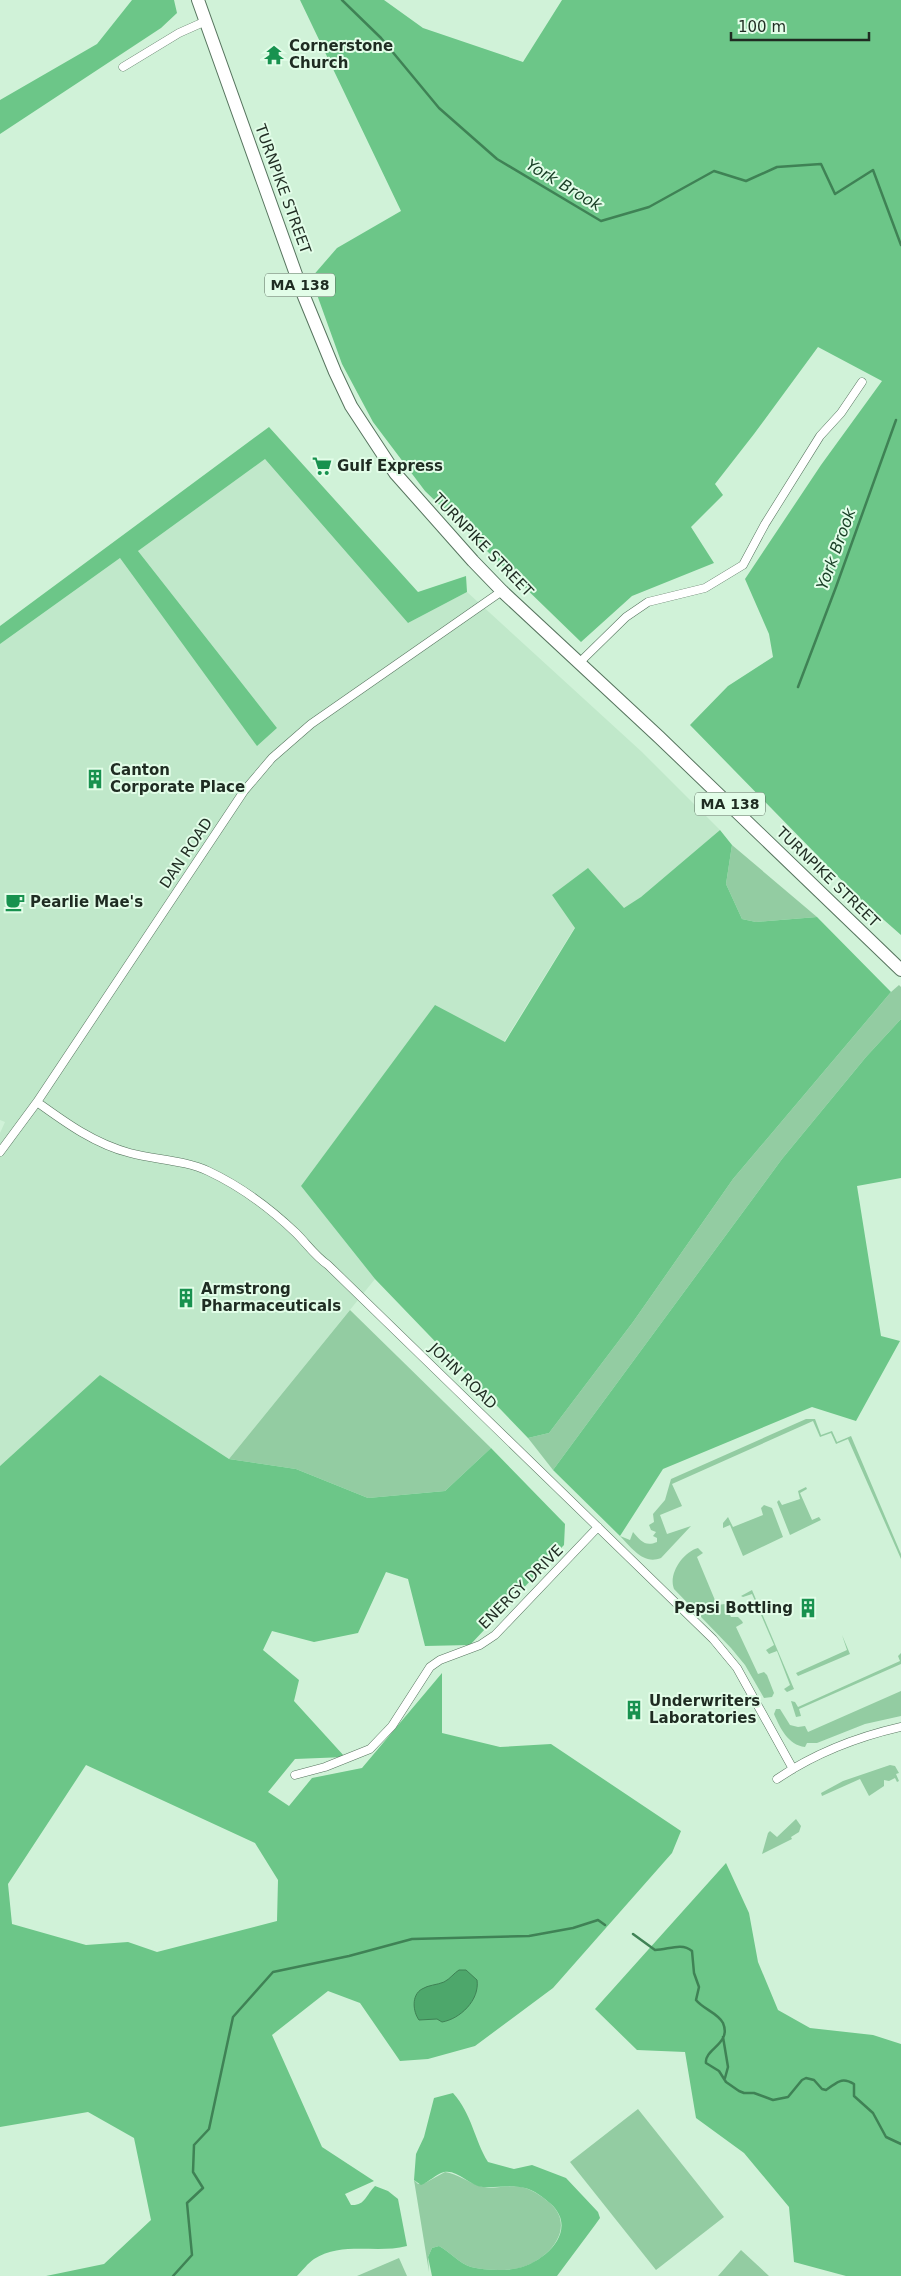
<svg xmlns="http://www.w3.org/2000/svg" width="901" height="2276" viewBox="0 0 901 2276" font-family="'DejaVu Sans',sans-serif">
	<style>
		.built { fill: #c0e8ca }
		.green { fill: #93cca2 }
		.forest { fill: #6cc688; fill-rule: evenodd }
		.water { fill: #4da76b; stroke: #3f8255 }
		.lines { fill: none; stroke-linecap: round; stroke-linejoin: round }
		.stream { stroke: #3f8255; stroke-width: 2.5 }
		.street-casing { stroke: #57755f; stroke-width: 9 }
		.primary-casing { stroke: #57755f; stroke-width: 14 }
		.street { stroke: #fff; stroke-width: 8 }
		.primary { stroke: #fff; stroke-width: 12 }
		.labels { text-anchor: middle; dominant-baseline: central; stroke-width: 4; stroke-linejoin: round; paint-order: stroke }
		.shield { fill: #e2fde8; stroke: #5a6b5d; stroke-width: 1 }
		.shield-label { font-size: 14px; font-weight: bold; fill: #1f2c22 }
		.poi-label { font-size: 15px; font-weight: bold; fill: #1f2c22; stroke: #e2fde8; text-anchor: start }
		.street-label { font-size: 15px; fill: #1f2c22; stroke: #e2fde8 }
		.water-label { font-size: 16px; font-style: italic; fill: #183e25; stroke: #e2fde8 }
	</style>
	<rect width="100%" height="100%" fill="#d0f2d8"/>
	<!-- built -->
	<path class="built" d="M 265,459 L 408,623 L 467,592 L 642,752 L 720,830 L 641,897 L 624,909 L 552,895 L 575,927 L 504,1042 L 435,1006 L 301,1186 L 375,1279 L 229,1459 L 100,1375 L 0,1466 L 0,1133 L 5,1122 L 0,1120 L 0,644 L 120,558 L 257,745 L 277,728 L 138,551 Z"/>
	<!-- green -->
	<path class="green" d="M 732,845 L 817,917 L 756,922 L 742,919 L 726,884 Z
		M 899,985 L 901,987 L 901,1019 L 866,1057 L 782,1159 L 553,1470 L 528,1438 L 549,1433 L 633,1322 L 733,1179 L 891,992 Z
		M 350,1310 L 491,1448 L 445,1491 L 368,1498 L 296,1469 L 229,1459 Z
		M 806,1419 L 815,1419 L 821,1435 L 832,1431 L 837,1442 L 851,1436 L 901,1554 L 901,1559 L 848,1439 L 836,1444 L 831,1433 L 820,1437 L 813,1421 L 672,1484 L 682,1506 L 660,1515 L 667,1534 L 691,1526 L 661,1558 C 643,1565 632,1548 620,1536 L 630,1540 L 633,1532 C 641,1541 645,1547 657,1542 L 657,1538 L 653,1536 L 656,1532 L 651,1530 L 649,1525 L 654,1522 L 653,1514 L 665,1500 L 671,1479 Z
		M 806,1487 L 807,1489 L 800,1493 L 812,1520 L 819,1517 L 821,1520 L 790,1535 L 777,1502 L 779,1500 L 782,1505 L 800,1499 L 798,1491 Z
		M 764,1505 L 772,1508 L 783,1537 L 743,1556 L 730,1525 L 723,1528 L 723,1523 L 728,1517 L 733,1527 L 763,1515 L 761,1508 Z
		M 698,1548 L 703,1553 L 697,1557 L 717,1605 L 725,1604 L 731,1617 L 738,1617 L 742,1621 L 743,1623 L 736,1627 L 758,1674 L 764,1672 L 767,1675 L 774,1693 L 772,1697 L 764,1698 L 745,1665 L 731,1648 L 674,1589 C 668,1574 683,1552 698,1548 Z
		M 752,1590 L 794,1689 L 787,1692 L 784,1689 L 790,1685 L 777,1651 L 769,1654 L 766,1650 L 774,1645 L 752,1594 L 743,1597 L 741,1596 Z
		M 842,1635 L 850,1654 L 798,1676 L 796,1673 L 847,1650 Z
		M 901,1653 L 901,1664 L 799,1709 L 801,1716 L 796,1717 L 791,1701 L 795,1702 L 798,1707 L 900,1661 L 898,1656 Z
		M 901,1691 L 901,1716 L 865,1724 L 817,1743 L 807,1743 L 805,1747 C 788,1745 780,1728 774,1714 L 776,1709 L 780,1709 L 790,1725 L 798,1727 L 805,1726 L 808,1732 Z
		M 890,1765 L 895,1766 L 899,1773 L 896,1774 L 899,1781 L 897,1782 L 895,1778 L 889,1781 L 884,1780 L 884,1786 L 869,1796 L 860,1779 L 822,1796 L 821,1793 L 843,1781 Z
		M 796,1819 L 801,1826 L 799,1832 L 791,1837 L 792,1839 L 762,1854 L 768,1833 L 770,1831 L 777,1837 Z
		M 638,2109 L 724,2217 L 656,2270 L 570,2162 Z
		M 445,2172 C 458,2174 467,2182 480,2186 C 493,2191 511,2183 525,2188 C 535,2191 544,2198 551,2204 C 579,2231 542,2266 513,2269 C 500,2271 483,2270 471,2267 C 459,2263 450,2252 439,2246 L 432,2248 L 428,2257 L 429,2272 L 414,2180 L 418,2184 L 425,2183 Z
		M 741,2250 L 769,2276 L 718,2276 Z
		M 399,2258 L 407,2276 L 357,2276 Z"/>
	<!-- forest -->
	<path class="forest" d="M 132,0 L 174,0 L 177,13 L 161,28 L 0,134 L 0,100 L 97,44 Z
		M 300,0 L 384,0 L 423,28 L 523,62 L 562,0 L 901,0 L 901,935 L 859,898 L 690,725 L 728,686 L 773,657 L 769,634 L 745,579 L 821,465 L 882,381 L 818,347 L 754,434 L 715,484 L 723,495 L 691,527 L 714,563 L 632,596 L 581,642 L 425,491 L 373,422 L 342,364 L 311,278 L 337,248 L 401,211 Z
		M 269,427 L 418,592 L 466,576 L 467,592 L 408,623 L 265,459 L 138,551 L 277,728 L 257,746 L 120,558 L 0,644 L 0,626 Z
		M 720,830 L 732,845 L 726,884 L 742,919 L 756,922 L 817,917 L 891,992 L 733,1179 L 633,1322 L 549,1433 L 528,1438 L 375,1279 L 301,1186 L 435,1005 L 505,1042 L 575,928 L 552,895 L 588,868 L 624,908 L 641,897 Z
		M 901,1019 L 901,1178 L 857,1186 L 881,1336 L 900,1341 L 856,1421 L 812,1407 L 663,1469 L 620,1536 L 553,1470 L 782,1159 L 866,1057 Z
		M 100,1375 L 229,1459 L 296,1469 L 368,1498 L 445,1491 L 491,1448 L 565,1524 L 564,1545 L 470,1645 L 425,1646 L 408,1579 L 386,1572 L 358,1633 L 314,1642 L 272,1631 L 263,1650 L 299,1680 L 294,1701 L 345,1757 L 295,1759 L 268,1792 L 289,1806 L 312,1778 L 362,1768 L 442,1673 L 442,1733 L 500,1747 L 551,1744 L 681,1831 L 672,1853 L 553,1988 L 475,2046 L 428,2059 L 400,2061 L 360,2003 L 328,1991 L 272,2035 L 322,2147 L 374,2181 L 345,2194 L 351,2205 C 365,2206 366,2195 375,2186 L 388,2191 L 398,2199 L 407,2246 C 376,2254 343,2241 314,2259 C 308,2263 302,2271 297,2276 L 46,2276 L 104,2264 L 151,2220 L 134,2138 L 88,2112 L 0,2127 L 0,1466 ZM 86,1765 L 255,1843 L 278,1880 L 277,1921 L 157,1952 L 128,1942 L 86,1945 L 12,1924 L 8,1884 Z
		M 726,1863 L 749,1913 L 758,1962 L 778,2010 L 810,2028 L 873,2035 L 901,2044 L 901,2276 L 846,2276 L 794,2262 L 789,2207 L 744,2153 L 696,2118 L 685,2052 L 637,2050 L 595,2009 Z
		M 453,2093 C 472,2114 474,2139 488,2162 L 514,2169 L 532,2165 L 566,2178 L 598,2212 L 600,2218 L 595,2225 L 557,2276 L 432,2276 L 428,2257 L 432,2248 L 439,2246 C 450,2252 459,2263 471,2267 C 483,2270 501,2271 513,2269 C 543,2265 580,2231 551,2204 C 544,2198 534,2190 525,2188 C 511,2184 497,2188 483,2187 C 470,2186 457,2169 444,2172 C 436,2174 429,2182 421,2185 L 414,2180 L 416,2154 L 424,2137 L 434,2098 Z"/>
	<!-- water -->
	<path class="water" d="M 459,1970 L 466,1970 L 477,1980 C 480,2000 460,2019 442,2022 L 437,2019 L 419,2020 C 413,2012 411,1995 422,1989 C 428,1985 437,1985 444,1982 C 450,1979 454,1973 459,1970 Z"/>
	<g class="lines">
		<!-- stream -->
		<path class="stream" d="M 342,0 L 381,38 L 439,108 L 497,159 L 601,221 L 649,207 L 714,171 L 746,181 L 777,167 L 821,164 L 835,194 L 873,170 L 901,245
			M 798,687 L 836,587 L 896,420
			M 633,1934 L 655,1950 C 668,1950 681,1942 692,1951 L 694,1973 L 699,1987 L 696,2000 C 703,2009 718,2013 723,2023 C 732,2044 704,2049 706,2063 L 719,2071 L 726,2082 L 739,2091 L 744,2093 L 754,2093 L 773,2100 L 788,2097 L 802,2080 L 806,2078 L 814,2080 L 822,2089 L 826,2090 C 837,2083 841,2076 854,2084 L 854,2096 L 873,2113 L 886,2137 L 901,2144
			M 723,2037 L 728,2067 L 725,2078
			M 173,2276 L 192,2255 L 187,2203 L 203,2188 L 193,2172 L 194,2145 L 209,2129 L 233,2017 L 273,1972 L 349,1956 L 412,1939 L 529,1936 L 573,1928 L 598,1920 L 605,1925"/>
		<defs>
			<path id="street" d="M 123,67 L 179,33 L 206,21
				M 579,663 L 626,617 L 648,602 L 705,588 L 743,565 L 765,524 L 820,436 L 841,413 L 862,382
				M 37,1102 C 66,1123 95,1144 130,1153 C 156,1160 184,1160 208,1171 C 240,1186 271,1209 296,1233 C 307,1244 315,1256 328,1265 L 713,1639 L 737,1668 L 793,1769
				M 0,1152 L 37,1102 L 244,791 L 272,758 L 311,724 L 502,591
				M 295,1775 L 325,1767 L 370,1749 L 392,1726 L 430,1667 L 440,1660 L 480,1645 L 495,1635 L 598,1527
				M 777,1779 C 814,1754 857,1737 901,1727"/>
			<path id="primary" d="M 198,0 L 303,294 L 335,372 L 351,406 L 395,473 L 473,561 L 502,591 L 659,737 L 901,970"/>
		</defs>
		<!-- street casing -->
		<use href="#street" class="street-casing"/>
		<!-- primary casing -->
		<use href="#primary" class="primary-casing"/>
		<!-- street -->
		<use href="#street" class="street"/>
		<!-- primary -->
		<use href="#primary" class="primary"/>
	</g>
	<!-- icons -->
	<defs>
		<symbol id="temple-bare" viewBox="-9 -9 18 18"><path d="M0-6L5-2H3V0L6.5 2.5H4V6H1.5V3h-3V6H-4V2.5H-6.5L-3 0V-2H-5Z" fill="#18924f" stroke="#e2fde8" stroke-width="2.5" paint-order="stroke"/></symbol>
		<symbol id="supermarket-bare" viewBox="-9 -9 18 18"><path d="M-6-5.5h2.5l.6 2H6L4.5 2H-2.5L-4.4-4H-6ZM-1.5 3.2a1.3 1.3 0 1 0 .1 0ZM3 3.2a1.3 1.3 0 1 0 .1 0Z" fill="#18924f" stroke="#e2fde8" stroke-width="2.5" paint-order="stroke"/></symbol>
		<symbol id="building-bare" viewBox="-9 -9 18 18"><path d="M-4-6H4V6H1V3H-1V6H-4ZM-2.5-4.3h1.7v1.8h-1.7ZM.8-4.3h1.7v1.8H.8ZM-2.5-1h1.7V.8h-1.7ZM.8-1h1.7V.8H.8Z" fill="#18924f" stroke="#e2fde8" stroke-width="2.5" paint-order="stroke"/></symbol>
		<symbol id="cafe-bare" viewBox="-9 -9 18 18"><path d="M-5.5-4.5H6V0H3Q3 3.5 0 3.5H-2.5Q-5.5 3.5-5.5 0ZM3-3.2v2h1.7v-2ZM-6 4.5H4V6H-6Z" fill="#18924f" stroke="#e2fde8" stroke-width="2.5" paint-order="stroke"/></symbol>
	</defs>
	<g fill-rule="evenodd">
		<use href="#temple-bare" x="260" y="41" width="28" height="28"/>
		<use href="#supermarket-bare" x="308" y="452" width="28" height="28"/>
		<use href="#building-bare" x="81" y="765" width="28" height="28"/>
		<use href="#cafe-bare" x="1" y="888" width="28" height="28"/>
		<use href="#building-bare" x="172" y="1284" width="28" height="28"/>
		<use href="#building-bare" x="794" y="1594" width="28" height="28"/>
		<use href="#building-bare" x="620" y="1696" width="28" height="28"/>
	</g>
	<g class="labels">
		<!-- shield labels -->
		<g class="shield">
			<rect x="265" y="273.5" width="70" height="23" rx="4"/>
			<rect x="695" y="792.5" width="70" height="23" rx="4"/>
		</g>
		<g class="shield-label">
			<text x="300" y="285">MA 138</text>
			<text x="730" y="804">MA 138</text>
		</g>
		<!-- poi labels -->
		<g class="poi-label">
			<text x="289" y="46">Cornerstone<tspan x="289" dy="17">Church</tspan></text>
			<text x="337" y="466">Gulf Express</text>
			<text x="110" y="770">Canton<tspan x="110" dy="17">Corporate Place</tspan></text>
			<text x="30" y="902">Pearlie Mae's</text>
			<text x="201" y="1289">Armstrong<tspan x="201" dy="17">Pharmaceuticals</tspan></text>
			<text x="793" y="1608" text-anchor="end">Pepsi Bottling</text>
			<text x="649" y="1701">Underwriters<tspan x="649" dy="17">Laboratories</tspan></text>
		</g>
		<!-- street labels -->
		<g class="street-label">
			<text transform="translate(283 189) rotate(70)">TURNPIKE STREET</text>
			<text transform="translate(483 545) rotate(46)">TURNPIKE STREET</text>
			<text transform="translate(186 853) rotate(-56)">DAN ROAD</text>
			<text transform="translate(828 877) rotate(44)">TURNPIKE STREET</text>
			<text transform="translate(463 1376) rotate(44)">JOHN ROAD</text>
			<text transform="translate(521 1587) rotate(-45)">ENERGY DRIVE</text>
		</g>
		<!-- water labels -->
		<g class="water-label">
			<text transform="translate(564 185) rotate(31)">York Brook</text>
			<text transform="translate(836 549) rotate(-70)">York Brook</text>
		</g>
	</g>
	<!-- scale -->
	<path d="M731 32v8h138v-8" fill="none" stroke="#1f2c22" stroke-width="2.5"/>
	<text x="738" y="32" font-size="15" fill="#1f2c22" stroke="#e2fde8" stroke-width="4" paint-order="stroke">100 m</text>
</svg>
